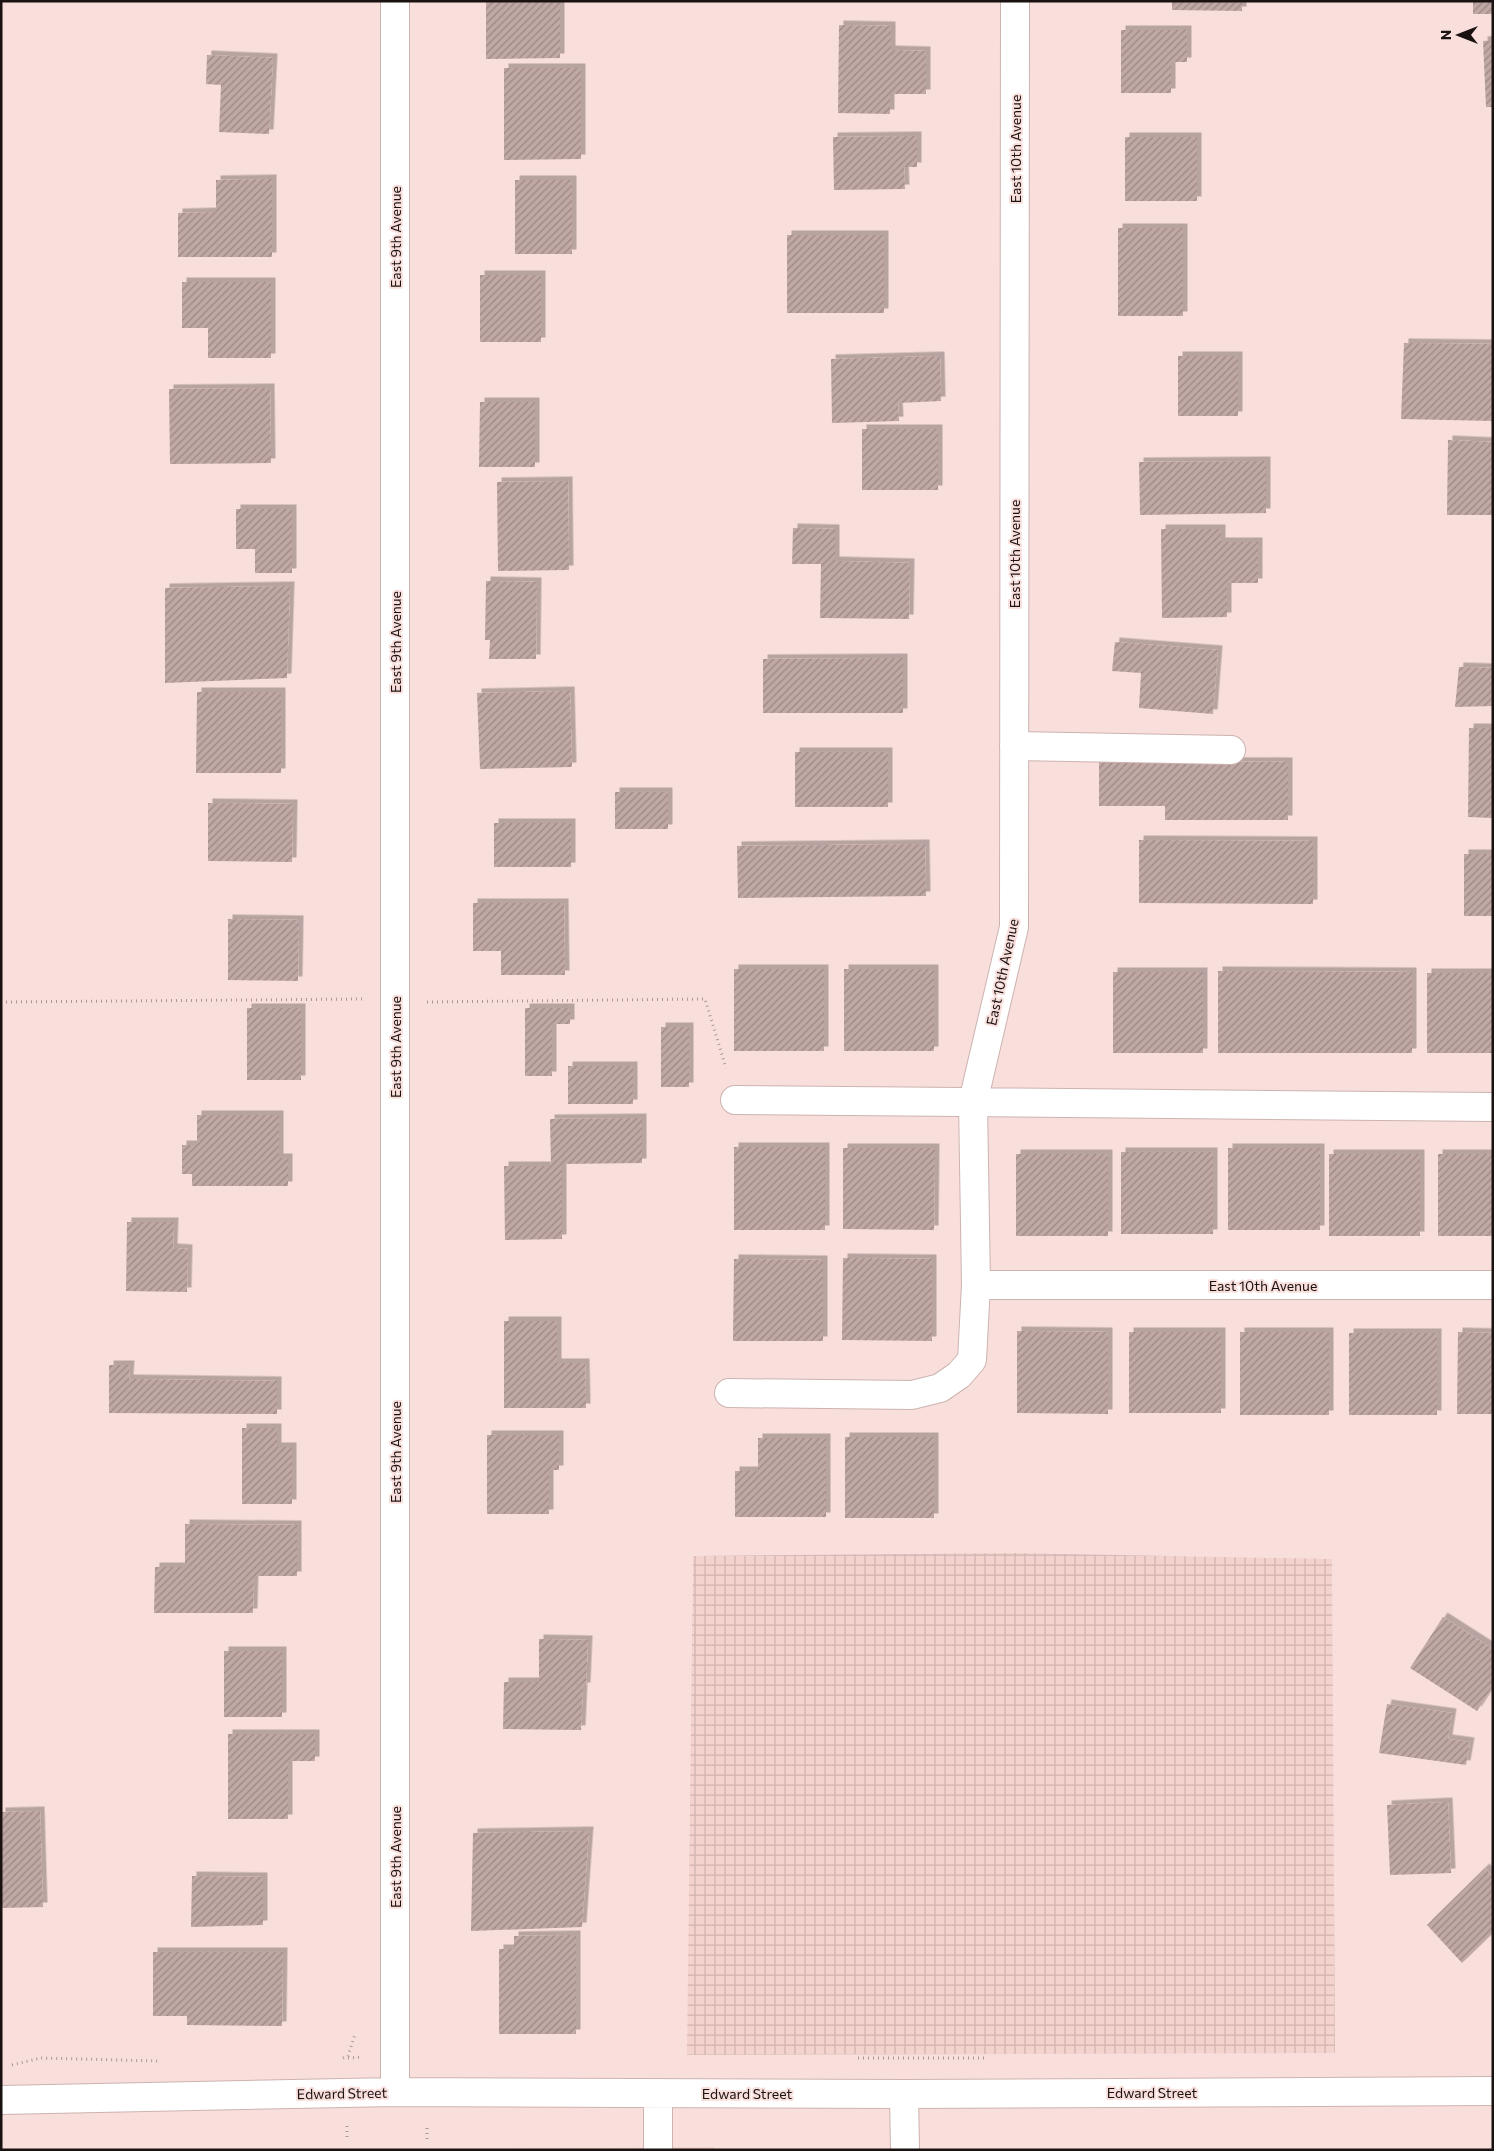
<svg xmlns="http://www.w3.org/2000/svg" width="1494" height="2151" viewBox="0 0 1494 2151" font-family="Commissioner,sans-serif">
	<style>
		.built { fill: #f4d2ce }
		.industrial { fill: url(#industrial-grid) }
		.building { fill: url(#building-hatch); filter: url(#shadow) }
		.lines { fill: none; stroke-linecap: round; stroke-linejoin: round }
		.minor-casing { stroke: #ccb3b0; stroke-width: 30 }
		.path { stroke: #ab9795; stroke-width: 3; stroke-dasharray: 1 4; stroke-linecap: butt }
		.minor { stroke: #fff; stroke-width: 28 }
		.labels { text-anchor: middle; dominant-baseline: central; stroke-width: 4; stroke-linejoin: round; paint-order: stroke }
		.street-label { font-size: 14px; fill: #1a1111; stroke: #f9dfdc }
	</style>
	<defs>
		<pattern id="industrial-grid" width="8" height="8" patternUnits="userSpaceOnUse" patternTransform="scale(1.25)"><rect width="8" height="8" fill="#f4d2ce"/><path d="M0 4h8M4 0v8" fill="none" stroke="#d1b3b0"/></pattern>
		<pattern id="building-hatch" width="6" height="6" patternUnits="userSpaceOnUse" patternTransform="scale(1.25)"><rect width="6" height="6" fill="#c0a8a5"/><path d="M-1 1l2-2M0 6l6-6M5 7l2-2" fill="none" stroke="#9b8785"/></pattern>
		<filter id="shadow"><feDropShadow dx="4.5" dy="-4.5" stdDeviation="0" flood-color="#0004"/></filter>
	</defs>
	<rect width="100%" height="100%" fill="#f9dfdc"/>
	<!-- built -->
	<path class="built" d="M 714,2147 L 714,2150 L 418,2150 Z"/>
	<!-- industrial -->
	<path class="industrial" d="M 1012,1553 L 1332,1559 L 1335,2053 L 687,2055 L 693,1556 Z"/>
	<!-- building -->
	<path class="building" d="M 486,1 L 560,1 L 560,58 L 486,59 Z
		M 1172,1 L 1242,1 L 1242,11 L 1172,10 Z
		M 1473,1 L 1493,1 L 1493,14 L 1473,14 Z
		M 839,25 L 891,26 L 891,50 L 926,51 L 926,94 L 890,94 L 890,114 L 838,113 Z
		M 1121,30 L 1187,30 L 1187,62 L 1171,62 L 1171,93 L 1121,93 Z
		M 1493,40 L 1493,107 L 1486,107 L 1483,41 Z
		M 207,55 L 273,58 L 269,134 L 219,132 L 221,85 L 206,84 Z
		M 504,68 L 581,68 L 581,159 L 504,160 Z
		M 917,136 L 917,167 L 904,167 L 905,189 L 834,190 L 833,137 Z
		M 1125,137 L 1197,137 L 1197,201 L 1125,201 Z
		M 272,179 L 272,257 L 178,257 L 178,213 L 216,212 L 216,180 Z
		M 515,180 L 572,180 L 572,254 L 515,254 Z
		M 1118,228 L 1183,228 L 1183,316 L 1118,316 Z
		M 787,235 L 884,235 L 884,313 L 787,313 Z
		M 480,275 L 541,275 L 541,342 L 480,342 Z
		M 182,282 L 271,282 L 271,358 L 208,358 L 208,328 L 182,328 Z
		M 1404,343 L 1493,344 L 1493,421 L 1401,419 Z
		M 940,356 L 941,401 L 898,403 L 899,421 L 832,423 L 831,359 Z
		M 1178,356 L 1238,356 L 1238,416 L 1178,416 Z
		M 270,388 L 271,463 L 170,464 L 169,389 Z
		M 480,402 L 535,402 L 535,467 L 479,467 Z
		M 862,429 L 938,429 L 938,490 L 862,490 Z
		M 1448,440 L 1493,442 L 1493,515 L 1447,515 Z
		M 1266,461 L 1266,513 L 1140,515 L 1139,462 Z
		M 568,481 L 569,570 L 498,571 L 497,482 Z
		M 236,509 L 292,509 L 292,573 L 255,573 L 255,549 L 236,549 Z
		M 793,528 L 835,529 L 835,561 L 910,563 L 909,619 L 820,618 L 821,564 L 792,564 Z
		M 1161,529 L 1221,529 L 1221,542 L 1258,542 L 1258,583 L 1227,583 L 1227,617 L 1162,618 Z
		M 486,581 L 537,582 L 536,659 L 489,659 L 490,640 L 485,640 Z
		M 290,586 L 287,678 L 165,683 L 165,588 Z
		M 1115,642 L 1218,650 L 1213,714 L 1139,708 L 1141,673 L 1112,671 Z
		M 903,658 L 903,713 L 763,713 L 763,659 Z
		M 1459,667 L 1493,668 L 1493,706 L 1455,707 Z
		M 570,691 L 572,767 L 480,769 L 477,693 Z
		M 197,692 L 281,692 L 281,773 L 196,773 Z
		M 1469,728 L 1493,728 L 1493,818 L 1468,817 Z
		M 795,752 L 888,752 L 888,807 L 795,807 Z
		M 1099,761 L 1288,762 L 1288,820 L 1165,820 L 1165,806 L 1099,806 Z
		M 615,792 L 668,792 L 668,829 L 615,829 Z
		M 208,803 L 293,804 L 292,862 L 208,861 Z
		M 494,823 L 571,823 L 571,867 L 494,867 Z
		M 1139,840 L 1313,841 L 1313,904 L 1139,903 Z
		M 925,844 L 926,896 L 738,898 L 737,846 Z
		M 1464,854 L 1493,854 L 1493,916 L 1464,916 Z
		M 473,903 L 564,903 L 565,975 L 501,975 L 501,951 L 473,951 Z
		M 228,919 L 299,920 L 298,981 L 228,980 Z
		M 734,969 L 824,969 L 824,1051 L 734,1051 Z
		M 844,969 L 934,969 L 934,1051 L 844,1051 Z
		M 1218,971 L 1412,972 L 1412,1053 L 1218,1053 Z
		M 1113,972 L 1203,972 L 1203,1053 L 1113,1053 Z
		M 1427,973 L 1493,973 L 1493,1053 L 1427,1053 Z
		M 247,1008 L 301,1008 L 301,1080 L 247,1080 Z
		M 525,1008 L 570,1008 L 570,1024 L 552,1024 L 552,1076 L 525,1076 Z
		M 661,1027 L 689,1027 L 689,1087 L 661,1087 Z
		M 568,1066 L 633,1066 L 633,1104 L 568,1104 Z
		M 197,1115 L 279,1115 L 279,1158 L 288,1158 L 288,1186 L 192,1186 L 192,1174 L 182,1174 L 182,1145 L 197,1145 Z
		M 642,1118 L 642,1163 L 562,1164 L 562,1239 L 505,1240 L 504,1166 L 551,1166 L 550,1119 Z
		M 734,1147 L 825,1147 L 825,1230 L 734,1230 Z
		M 843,1148 L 935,1148 L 934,1230 L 843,1229 Z
		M 1228,1148 L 1320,1148 L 1320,1230 L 1228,1230 Z
		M 1121,1152 L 1213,1152 L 1213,1234 L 1121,1234 Z
		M 1016,1154 L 1108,1154 L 1108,1236 L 1016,1236 Z
		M 1329,1154 L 1420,1154 L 1420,1236 L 1329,1236 Z
		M 1438,1154 L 1493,1154 L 1493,1236 L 1438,1236 Z
		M 127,1222 L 174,1222 L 173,1248 L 188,1249 L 187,1292 L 126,1291 Z
		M 843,1258 L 932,1259 L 932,1341 L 842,1340 Z
		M 734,1259 L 823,1260 L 823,1341 L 733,1341 Z
		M 504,1321 L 557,1321 L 557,1363 L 585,1363 L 586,1408 L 504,1408 Z
		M 1017,1331 L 1108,1332 L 1108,1414 L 1017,1413 Z
		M 1129,1332 L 1221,1332 L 1221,1413 L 1129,1413 Z
		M 1240,1332 L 1329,1332 L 1329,1415 L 1240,1415 Z
		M 1458,1332 L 1493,1333 L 1493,1414 L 1457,1414 Z
		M 1349,1333 L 1437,1333 L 1437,1415 L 1349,1415 Z
		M 109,1365 L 130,1365 L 129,1379 L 277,1381 L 277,1414 L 109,1413 Z
		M 242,1428 L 277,1428 L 277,1447 L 292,1447 L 292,1504 L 242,1504 Z
		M 487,1435 L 559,1435 L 559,1470 L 549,1470 L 549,1514 L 487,1514 Z
		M 845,1437 L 934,1437 L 934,1518 L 845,1518 Z
		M 758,1438 L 826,1438 L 826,1517 L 735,1517 L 735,1471 L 758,1471 Z
		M 185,1524 L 297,1525 L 297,1576 L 254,1576 L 253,1613 L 154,1613 L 155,1567 L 185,1567 Z
		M 1443,1617 L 1493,1649 L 1493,1686 L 1477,1711 L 1410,1668 Z
		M 539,1639 L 588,1640 L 586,1687 L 583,1687 L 581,1730 L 503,1729 L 504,1682 L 539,1682 Z
		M 224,1651 L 282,1651 L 282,1717 L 224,1717 Z
		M 1387,1704 L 1452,1713 L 1448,1739 L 1470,1742 L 1466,1765 L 1379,1753 Z
		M 228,1734 L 315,1734 L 315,1761 L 288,1761 L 288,1819 L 228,1819 Z
		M 1448,1802 L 1451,1873 L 1390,1875 L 1387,1805 Z
		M 40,1811 L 43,1907 L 1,1908 L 1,1812 Z
		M 589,1831 L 582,1927 L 471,1931 L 473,1833 Z
		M 1485,1868 L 1493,1877 L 1493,1933 L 1462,1963 L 1427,1925 Z
		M 192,1876 L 263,1877 L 263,1925 L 191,1927 Z
		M 576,1935 L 576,2034 L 499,2034 L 499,1949 L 514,1949 L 514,1936 Z
		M 153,1952 L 283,1952 L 282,2026 L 187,2025 L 187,2016 L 153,2016 Z"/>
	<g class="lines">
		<defs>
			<path id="minor" d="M 395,1 L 395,2092
				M 1014,746 L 1231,750
				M 735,1100 L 1493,1107
				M 976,1285 L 1493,1285
				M 729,1393 L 912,1395 L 940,1388 L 959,1375 L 972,1360 L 976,1285 L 973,1102 L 1014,927 L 1015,1
				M 658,2093 L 658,2150
				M 904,2094 L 905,2150
				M 1,2100 L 395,2092 L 904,2094 L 1493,2091"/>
		</defs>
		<!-- minor casing -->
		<use href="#minor" class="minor-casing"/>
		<!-- path -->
		<path class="path" d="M 1,1002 L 363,999
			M 427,1002 L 705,999 L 726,1068
			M 343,2058 L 348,2056 L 355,2034
			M 348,2058 L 363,2057
			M 858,2058 L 985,2058
			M 12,2065 L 41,2058 L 160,2061
			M 347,2126 L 347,2138
			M 427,2139 L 427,2124"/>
		<!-- minor -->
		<use href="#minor" class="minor"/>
	</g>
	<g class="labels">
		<!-- street labels -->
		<g class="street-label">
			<text transform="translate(1015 149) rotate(-90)">East 10th Avenue</text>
			<text transform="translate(395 237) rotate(-90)">East 9th Avenue</text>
			<text transform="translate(1014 554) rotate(-90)">East 10th Avenue</text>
			<text transform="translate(395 642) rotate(-90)">East 9th Avenue</text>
			<text transform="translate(1002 972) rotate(-78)">East 10th Avenue</text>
			<text transform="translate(395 1047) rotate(-90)">East 9th Avenue</text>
			<text x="1263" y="1285">East 10th Avenue</text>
			<text transform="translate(395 1452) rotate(-90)">East 9th Avenue</text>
			<text transform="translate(395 1857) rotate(-90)">East 9th Avenue</text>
			<text x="1152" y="2092">Edward Street</text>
			<text transform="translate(342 2093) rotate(-1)">Edward Street</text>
			<text x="747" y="2093">Edward Street</text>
		</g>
	</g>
	<!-- border -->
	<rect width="1494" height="2151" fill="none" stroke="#1a1111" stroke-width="5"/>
	<!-- north arrow -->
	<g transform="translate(1459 35) rotate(270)" stroke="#f9dfdc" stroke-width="4" paint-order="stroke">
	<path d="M0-4L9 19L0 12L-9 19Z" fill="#1a1111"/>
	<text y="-8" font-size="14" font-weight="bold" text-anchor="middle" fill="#1a1111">N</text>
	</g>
</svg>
